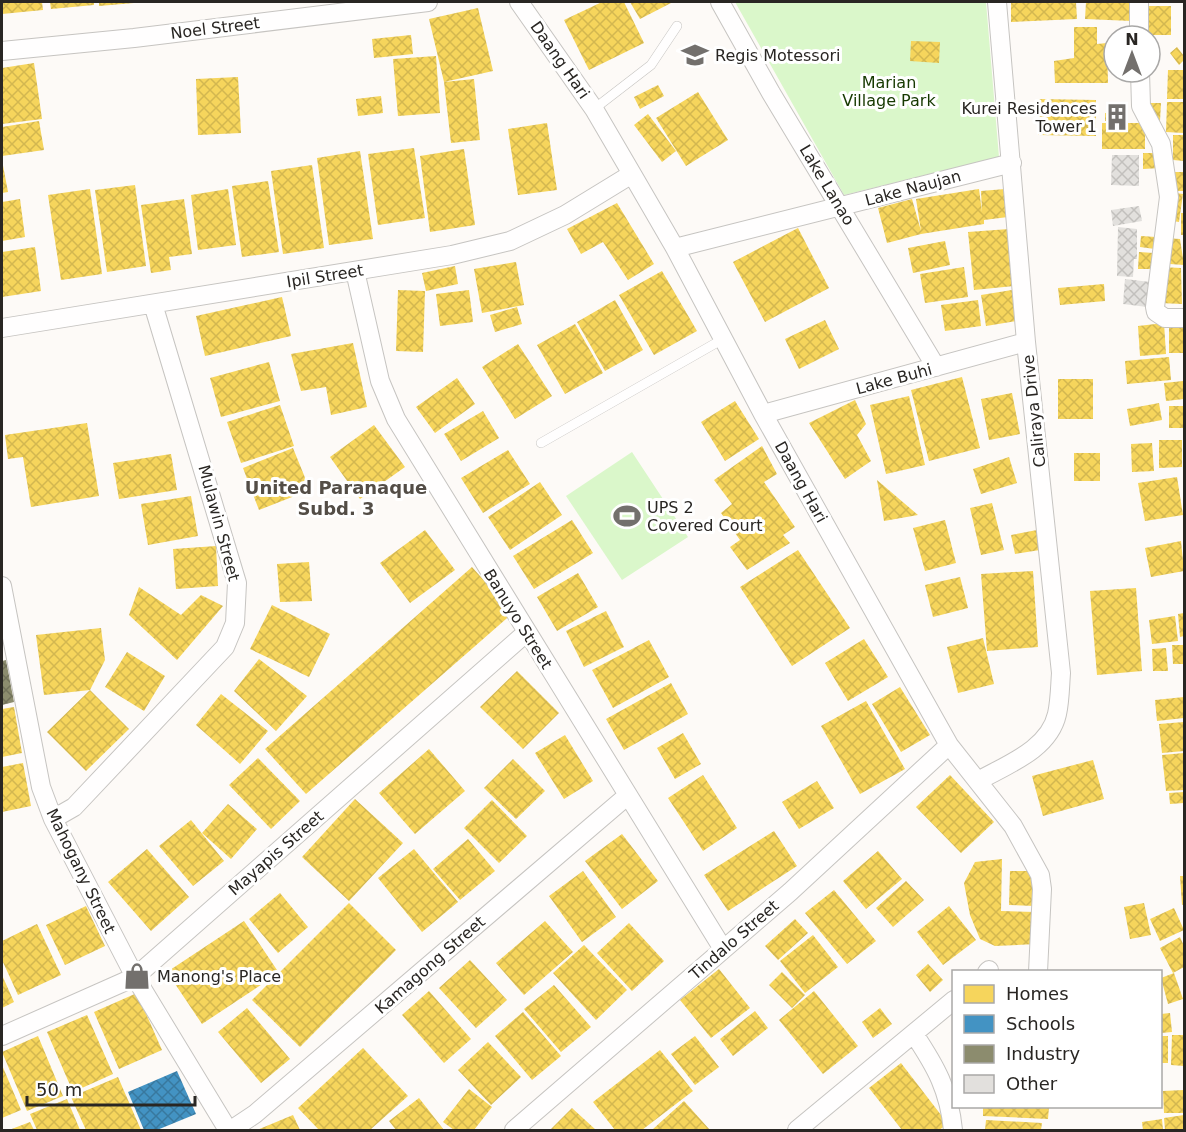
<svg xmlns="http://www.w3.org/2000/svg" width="1186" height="1132" viewBox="0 0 1186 1132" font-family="'DejaVu Sans',sans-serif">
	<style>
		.green { fill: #daf7ca }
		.homes { fill: url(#homes-cross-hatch) }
		.schools { fill: url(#schools-cross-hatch) }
		.industry { fill: url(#industry-cross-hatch) }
		.building { fill: url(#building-cross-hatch) }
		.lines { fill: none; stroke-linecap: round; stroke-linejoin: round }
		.lane-casing { stroke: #c6c4c1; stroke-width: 10 }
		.street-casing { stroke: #c6c4c1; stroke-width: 20 }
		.lane { stroke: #fffefe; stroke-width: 9 }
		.street { stroke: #fffefe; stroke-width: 18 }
		.labels { text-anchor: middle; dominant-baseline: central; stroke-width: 6; stroke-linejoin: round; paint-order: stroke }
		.street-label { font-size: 16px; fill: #292623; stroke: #fff }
		.poi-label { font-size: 16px; fill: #292623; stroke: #fff; text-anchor: start }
		.park-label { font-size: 16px; fill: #163900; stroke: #fff }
		.neighbourhood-label { font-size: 18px; font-weight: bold; fill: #534d46; stroke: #fff }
	</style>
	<defs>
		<pattern id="homes-cross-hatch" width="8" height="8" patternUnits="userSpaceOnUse" patternTransform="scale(1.5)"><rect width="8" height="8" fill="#f6d55c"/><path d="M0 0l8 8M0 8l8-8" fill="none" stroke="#d3b750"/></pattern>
		<pattern id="schools-cross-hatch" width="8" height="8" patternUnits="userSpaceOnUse" patternTransform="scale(1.5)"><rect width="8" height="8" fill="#4393c3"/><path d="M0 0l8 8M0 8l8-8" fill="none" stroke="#38789e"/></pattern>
		<pattern id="industry-cross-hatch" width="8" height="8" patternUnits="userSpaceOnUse" patternTransform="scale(1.5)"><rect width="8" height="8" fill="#8c8c6e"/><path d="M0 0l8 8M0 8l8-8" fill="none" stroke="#72725a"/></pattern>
		<pattern id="building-cross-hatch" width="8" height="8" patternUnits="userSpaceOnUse" patternTransform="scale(1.5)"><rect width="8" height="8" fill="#e2e0dd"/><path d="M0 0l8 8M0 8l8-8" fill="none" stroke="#c2c0bd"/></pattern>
	</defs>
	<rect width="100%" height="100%" fill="#fdfaf7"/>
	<!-- green -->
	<path class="green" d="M 735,2 L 986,2 L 999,157 L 844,195 Z
		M 632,452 L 688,537 L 622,580 L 566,496 Z"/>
	<!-- homes -->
	<path class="homes" d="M 2,2 L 42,2 L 43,10 L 2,14 Z
		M 50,2 L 94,2 L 94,5 L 51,9 Z
		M 99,2 L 134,2 L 134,3 L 99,6 Z
		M 602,2 L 624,2 L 644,43 L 589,70 L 564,20 Z
		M 630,2 L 673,2 L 640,19 Z
		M 1011,2 L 1076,2 L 1077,19 L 1011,22 Z
		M 1086,2 L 1132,2 L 1132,21 L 1085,19 Z
		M 1143,6 L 1171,6 L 1171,35 L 1143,35 Z
		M 478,8 L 493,71 L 444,82 L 474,79 L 480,140 L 451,143 L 444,82 L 429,19 Z
		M 1074,27 L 1097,27 L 1097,44 L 1107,43 L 1108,83 L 1055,83 L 1054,61 L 1074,58 Z
		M 411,35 L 413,54 L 374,58 L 372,39 Z
		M 911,41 L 940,42 L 939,63 L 910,61 Z
		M 1177,47 L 1184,56 L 1184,60 L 1179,65 L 1170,53 Z
		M 436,56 L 440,113 L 398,116 L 393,59 Z
		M 34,63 L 42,119 L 2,124 L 2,68 Z
		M 1168,70 L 1184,70 L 1184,99 L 1167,99 Z
		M 238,77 L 241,133 L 198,135 L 196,79 Z
		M 658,85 L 664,96 L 640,109 L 634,97 Z
		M 698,92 L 728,140 L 686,166 L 656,118 Z
		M 381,96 L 383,113 L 358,116 L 356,99 Z
		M 1038,99 L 1096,100 L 1096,136 L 1038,135 Z
		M 1167,102 L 1184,102 L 1184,133 L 1166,132 Z
		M 1148,103 L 1161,103 L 1160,121 L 1148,120 Z
		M 1128,112 L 1128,122 L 1105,121 L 1105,113 Z
		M 648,114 L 676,151 L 662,162 L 634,125 Z
		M 39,121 L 44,150 L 2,156 L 2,127 Z
		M 547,123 L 557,190 L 518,195 L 508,129 Z
		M 1102,123 L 1145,123 L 1145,149 L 1102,149 Z
		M 1173,135 L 1184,135 L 1184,161 L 1173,160 Z
		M 414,148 L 425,218 L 378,225 L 368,154 Z
		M 464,149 L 475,225 L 430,232 L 420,156 Z
		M 360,151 L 373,239 L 329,245 L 317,158 Z
		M 1143,153 L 1160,153 L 1160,168 L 1143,169 Z
		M 2,160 L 8,192 L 2,193 Z
		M 312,165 L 324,248 L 283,254 L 271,171 Z
		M 1170,172 L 1184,172 L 1184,191 L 1170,191 Z
		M 268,181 L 279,252 L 242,257 L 232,186 Z
		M 135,185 L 146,266 L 107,272 L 95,190 Z
		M 90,189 L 102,274 L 61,280 L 48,195 Z
		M 228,189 L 236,245 L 198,250 L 191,195 Z
		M 979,189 L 982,212 L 981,191 L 1005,189 L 1008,217 L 984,220 L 984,224 L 921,234 L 887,243 L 878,208 L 912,199 L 921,231 L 916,199 Z
		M 1170,192 L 1183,194 L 1179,222 L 1166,220 Z
		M 20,199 L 25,237 L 2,241 L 2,202 Z
		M 184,199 L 192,254 L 169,257 L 171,270 L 151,273 L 141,205 Z
		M 617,203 L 654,264 L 628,280 L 603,242 L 581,254 L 567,229 Z
		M 1181,213 L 1184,213 L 1184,235 L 1181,235 Z
		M 798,228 L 829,288 L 765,322 L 733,262 Z
		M 1009,229 L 1014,286 L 974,290 L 968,232 Z
		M 1141,236 L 1156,237 L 1155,249 L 1140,247 Z
		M 1165,238 L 1180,239 L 1184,265 L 1170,264 Z
		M 945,241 L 950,265 L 913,273 L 908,248 Z
		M 35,247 L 41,291 L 2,297 L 2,252 Z
		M 1139,252 L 1154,253 L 1154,269 L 1138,269 Z
		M 516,262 L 524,305 L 482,313 L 474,269 Z
		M 455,266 L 458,284 L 426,291 L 422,273 Z
		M 964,267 L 968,297 L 925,303 L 920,274 Z
		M 1161,267 L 1181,268 L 1182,304 L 1160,303 Z
		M 662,271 L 697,331 L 654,355 L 619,295 Z
		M 1104,284 L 1105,301 L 1060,305 L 1058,288 Z
		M 1018,289 L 1023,320 L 986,326 L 981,295 Z
		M 398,290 L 425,291 L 423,352 L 396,351 Z
		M 469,290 L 473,322 L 440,326 L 436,294 Z
		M 282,297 L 291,336 L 205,356 L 196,316 Z
		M 615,300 L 643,350 L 605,371 L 577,322 Z
		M 978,300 L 981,326 L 945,331 L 941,305 Z
		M 517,307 L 522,324 L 495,332 L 490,315 Z
		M 825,320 L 839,349 L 799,369 L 785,339 Z
		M 1164,323 L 1166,354 L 1140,356 L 1138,326 Z
		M 575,324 L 603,373 L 565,394 L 537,345 Z
		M 1169,324 L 1184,324 L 1184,353 L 1169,353 Z
		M 353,343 L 367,407 L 331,415 L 326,387 L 301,391 L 291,354 Z
		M 518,344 L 552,396 L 515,419 L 482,367 Z
		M 1169,357 L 1171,380 L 1127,384 L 1125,361 Z
		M 269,362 L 280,401 L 221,417 L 210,378 Z
		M 962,377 L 980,448 L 929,461 L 911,390 Z
		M 457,378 L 475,404 L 435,433 L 416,407 Z
		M 1058,379 L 1093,379 L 1093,419 L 1058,419 Z
		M 1183,381 L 1184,399 L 1166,401 L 1164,383 Z
		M 1012,393 L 1020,434 L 989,440 L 981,399 Z
		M 909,396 L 925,465 L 886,474 L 870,405 Z
		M 855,400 L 866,424 L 857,435 L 871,461 L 845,479 L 809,423 Z
		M 735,401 L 759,439 L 725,461 L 701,422 Z
		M 1159,403 L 1162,420 L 1130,426 L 1127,409 Z
		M 280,405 L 294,446 L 241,463 L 227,422 Z
		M 1169,406 L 1184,406 L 1184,428 L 1169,428 Z
		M 483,411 L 499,438 L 461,461 L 444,434 Z
		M 87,423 L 99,496 L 31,507 L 23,457 L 8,459 L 5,435 Z
		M 374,425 L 405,467 L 360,499 L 330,457 Z
		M 1159,440 L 1182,440 L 1182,467 L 1159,468 Z
		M 1152,443 L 1154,471 L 1132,472 L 1131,444 Z
		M 762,446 L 777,474 L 764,482 L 795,527 L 783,535 L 790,543 L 747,570 L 730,547 L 740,540 L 721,513 L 732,504 L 714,480 Z
		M 293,448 L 310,490 L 259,510 L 243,468 Z
		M 508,450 L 530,484 L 483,513 L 461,478 Z
		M 1074,453 L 1100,453 L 1100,481 L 1074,481 Z
		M 171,454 L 177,490 L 119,499 L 113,463 Z
		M 1009,457 L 1017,483 L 981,494 L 973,469 Z
		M 1177,477 L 1183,515 L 1145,521 L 1138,483 Z
		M 877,480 L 918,515 L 884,521 Z
		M 540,482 L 562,515 L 510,550 L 488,517 Z
		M 191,496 L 198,536 L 148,545 L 141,504 Z
		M 992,503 L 1004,550 L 981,555 L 970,508 Z
		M 572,520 L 593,553 L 534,589 L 513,556 Z
		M 945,520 L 956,563 L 925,571 L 913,528 Z
		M 425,530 L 455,570 L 410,603 L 380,563 Z
		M 1037,530 L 1040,550 L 1015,554 L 1011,535 Z
		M 1181,541 L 1184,571 L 1151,577 L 1145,548 Z
		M 216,546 L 218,586 L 176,589 L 173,549 Z
		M 798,550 L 850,628 L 792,666 L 740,587 Z
		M 309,562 L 312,601 L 280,602 L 277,564 Z
		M 472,567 L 513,613 L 306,794 L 265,749 Z
		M 1033,571 L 1038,647 L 987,651 L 981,574 Z
		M 578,573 L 598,607 L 557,631 L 537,597 Z
		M 960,577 L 968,608 L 933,617 L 925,585 Z
		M 139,587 L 181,615 L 201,595 L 223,606 L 177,660 L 129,615 Z
		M 1136,588 L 1142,671 L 1097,675 L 1090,591 Z
		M 272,605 L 330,634 L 309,677 L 250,649 Z
		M 606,611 L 624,647 L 584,667 L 566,631 Z
		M 1184,613 L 1184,636 L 1180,637 L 1178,614 Z
		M 1175,616 L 1178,641 L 1152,644 L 1149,620 Z
		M 101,628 L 105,660 L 90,690 L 44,695 L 36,635 Z
		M 983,638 L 994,684 L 958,693 L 947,647 Z
		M 864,639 L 888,677 L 848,701 L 825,663 Z
		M 649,640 L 669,677 L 613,708 L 592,670 Z
		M 1172,645 L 1184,645 L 1184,664 L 1173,664 Z
		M 1166,648 L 1168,671 L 1153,671 L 1152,649 Z
		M 127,652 L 165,676 L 144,711 L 105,687 Z
		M 259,659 L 307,696 L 276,731 L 234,691 Z
		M 517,671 L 559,713 L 523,749 L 480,707 Z
		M 671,683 L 688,714 L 624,750 L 606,719 Z
		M 900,687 L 930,735 L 901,752 L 872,704 Z
		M 90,690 L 129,729 L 86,771 L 47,732 Z
		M 221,694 L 268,731 L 240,764 L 196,725 Z
		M 1184,697 L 1184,718 L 1157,721 L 1155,700 Z
		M 866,701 L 905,769 L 860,794 L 821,726 Z
		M 14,707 L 22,753 L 2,757 L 2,709 Z
		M 1184,722 L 1184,751 L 1162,753 L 1159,724 Z
		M 683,733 L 701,764 L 675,779 L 657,748 Z
		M 565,735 L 593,781 L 564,799 L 535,753 Z
		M 429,749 L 465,791 L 415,834 L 379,793 Z
		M 1184,753 L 1184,790 L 1166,791 L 1162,755 Z
		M 258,758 L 300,801 L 271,829 L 229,785 Z
		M 513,759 L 545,791 L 516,819 L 484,788 Z
		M 1093,760 L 1104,799 L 1043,816 L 1032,776 Z
		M 23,763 L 31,806 L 2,812 L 2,767 Z
		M 703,775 L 737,828 L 703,851 L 668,798 Z
		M 950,775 L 994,822 L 961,853 L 916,807 Z
		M 817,781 L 834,808 L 799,829 L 782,802 Z
		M 1184,792 L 1184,803 L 1170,804 L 1169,793 Z
		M 355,799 L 403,843 L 349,901 L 302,857 Z
		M 492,800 L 527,836 L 499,863 L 464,828 Z
		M 228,804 L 257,829 L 231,859 L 202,833 Z
		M 191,820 L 224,861 L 193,886 L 159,846 Z
		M 774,831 L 797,866 L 728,911 L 704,875 Z
		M 622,834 L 658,881 L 622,909 L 585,861 Z
		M 468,839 L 495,871 L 460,900 L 433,869 Z
		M 147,849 L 189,897 L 151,931 L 108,882 Z
		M 414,849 L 458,902 L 422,932 L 378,878 Z
		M 878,851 L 902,879 L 866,909 L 843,881 Z
		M 1002,859 L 1001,911 L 1036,912 L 1037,944 L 995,946 L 980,939 L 970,915 L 964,883 L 975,862 Z
		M 583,871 L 616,917 L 582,942 L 549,896 Z
		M 1010,871 L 1035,871 L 1034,906 L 1009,905 Z
		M 1180,876 L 1184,876 L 1184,904 L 1182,905 Z
		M 906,881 L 924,900 L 893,927 L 876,908 Z
		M 834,890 L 876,941 L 847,964 L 805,913 Z
		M 280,893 L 308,927 L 278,953 L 249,919 Z
		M 349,903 L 396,950 L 300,1047 L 252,1000 Z
		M 1144,903 L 1151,935 L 1130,939 L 1124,907 Z
		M 86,906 L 105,946 L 65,965 L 46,925 Z
		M 949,906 L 976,940 L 943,965 L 917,932 Z
		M 1174,908 L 1184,930 L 1160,941 L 1150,919 Z
		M 795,919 L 808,933 L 778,960 L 765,946 Z
		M 244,921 L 279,973 L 202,1024 L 167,972 Z
		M 545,921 L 573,952 L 524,995 L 496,963 Z
		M 629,923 L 664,961 L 632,991 L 597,953 Z
		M 37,924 L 61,975 L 18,995 L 2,960 L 2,941 Z
		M 813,935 L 838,967 L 805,993 L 780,961 Z
		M 1180,937 L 1184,946 L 1184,967 L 1173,973 L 1160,948 Z
		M 584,945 L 627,990 L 596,1020 L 553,973 Z
		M 470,960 L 507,1000 L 476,1028 L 439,988 Z
		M 928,964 L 943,980 L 930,992 L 916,975 Z
		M 719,969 L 750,1008 L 711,1038 L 680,1000 Z
		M 782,972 L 805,995 L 792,1008 L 769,985 Z
		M 1174,973 L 1183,999 L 1168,1004 L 1161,978 Z
		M 2,975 L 14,1002 L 2,1008 Z
		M 554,985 L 591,1027 L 561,1052 L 524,1009 Z
		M 429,991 L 471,1039 L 444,1063 L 402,1015 Z
		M 814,991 L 858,1046 L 823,1074 L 779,1020 Z
		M 137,993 L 162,1050 L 119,1069 L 94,1012 Z
		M 247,1008 L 290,1059 L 261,1083 L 218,1032 Z
		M 880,1008 L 892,1024 L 873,1038 L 862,1022 Z
		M 755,1011 L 768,1028 L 733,1056 L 720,1039 Z
		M 523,1012 L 561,1056 L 532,1080 L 495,1036 Z
		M 1170,1013 L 1172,1032 L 1161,1033 L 1161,1014 Z
		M 87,1015 L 113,1074 L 73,1092 L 47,1032 Z
		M 1172,1035 L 1184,1035 L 1184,1066 L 1171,1065 Z
		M 38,1036 L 63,1096 L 27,1111 L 2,1052 Z
		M 695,1036 L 719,1067 L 695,1085 L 671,1054 Z
		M 1161,1036 L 1168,1036 L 1168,1063 L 1161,1063 Z
		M 488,1042 L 521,1077 L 491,1105 L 458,1070 Z
		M 363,1048 L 408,1096 L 370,1130 L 319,1130 L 298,1108 Z
		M 660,1050 L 693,1091 L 642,1130 L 615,1130 L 593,1102 Z
		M 901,1063 L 948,1124 L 939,1130 L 902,1130 L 869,1088 Z
		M 2,1065 L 21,1110 L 2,1118 Z
		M 118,1077 L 141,1130 L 86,1130 L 71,1097 Z
		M 469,1089 L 492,1107 L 474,1130 L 454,1130 L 443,1122 Z
		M 1184,1090 L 1184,1113 L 1164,1113 L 1163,1091 Z
		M 419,1098 L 444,1130 L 396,1130 L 389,1121 Z
		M 67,1099 L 80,1130 L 37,1130 L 30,1114 Z
		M 684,1101 L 710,1130 L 654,1130 L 653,1129 Z
		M 983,1107 L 1049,1107 L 1048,1119 L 983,1116 Z
		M 572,1108 L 596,1130 L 550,1130 Z
		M 293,1115 L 300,1130 L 257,1130 Z
		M 1184,1115 L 1184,1130 L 1165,1130 L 1164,1118 Z
		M 1162,1119 L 1163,1130 L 1143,1130 L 1142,1122 Z
		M 986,1120 L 1042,1123 L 1041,1130 L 985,1130 Z
		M 30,1122 L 34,1130 L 9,1130 Z"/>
	<!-- schools -->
	<path class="schools" d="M 177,1071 L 196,1114 L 157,1130 L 144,1130 L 128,1092 Z"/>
	<!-- industry -->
	<path class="industry" d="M 6,660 L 14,702 L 2,705 L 2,661 Z"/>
	<!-- building -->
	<path class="building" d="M 1112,155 L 1139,155 L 1139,186 L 1111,185 Z
		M 1139,206 L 1142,221 L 1113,226 L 1111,210 Z
		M 1118,227 L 1137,229 L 1137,259 L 1134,259 L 1133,277 L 1117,276 Z
		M 1125,279 L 1150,282 L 1147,307 L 1123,304 Z"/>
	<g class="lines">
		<defs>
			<path id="lane" d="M 594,109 L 651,65 L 677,26
				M 541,443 L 723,339"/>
			<path id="street" d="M 519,2 L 594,109 L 632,174 L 675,248 L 763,414 L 949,745 L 1013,826 L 1040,875 L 1042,889 L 1038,972
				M 720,2 L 771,93 L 936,367
				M 1139,2 L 1139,36
				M 2,51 L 134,38 L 428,2
				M 1140,72 L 1141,106 L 1161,144 L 1169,197 L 1155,307 L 1156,312 L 1165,318 L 1184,318
				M 675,248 L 1012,163
				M 355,271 L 380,381 L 396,419 L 723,949
				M 2,328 L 452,255 L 510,241 L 565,215 L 632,174
				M 763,414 L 1026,342
				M 2,586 L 41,787 L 53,819 L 135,977 L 228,1130
				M 978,781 C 1006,765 1049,750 1057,714 C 1060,701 1060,686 1061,673 L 1026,342 L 997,2
				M 53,819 L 74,807 L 225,647 L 235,623 L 237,583 L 153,304
				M 987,972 L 989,970
				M 914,1034 C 936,1067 949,1090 953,1130
				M 2,1036 L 135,977 L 527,632
				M 231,1130 L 255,1114 L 627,796
				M 514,1130 L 790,892 L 949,745
				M 797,1130 L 954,1000"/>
		</defs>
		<!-- lane casing -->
		<use href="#lane" class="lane-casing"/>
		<!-- street casing -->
		<use href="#street" class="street-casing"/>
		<!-- lane -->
		<use href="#lane" class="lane"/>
		<!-- street -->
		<use href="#street" class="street"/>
	</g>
	<!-- icons -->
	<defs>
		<symbol id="school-bare" viewBox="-9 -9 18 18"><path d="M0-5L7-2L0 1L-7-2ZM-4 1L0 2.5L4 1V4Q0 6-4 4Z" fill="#73706d" stroke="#fff" stroke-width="2.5" paint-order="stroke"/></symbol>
		<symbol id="building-bare" viewBox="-9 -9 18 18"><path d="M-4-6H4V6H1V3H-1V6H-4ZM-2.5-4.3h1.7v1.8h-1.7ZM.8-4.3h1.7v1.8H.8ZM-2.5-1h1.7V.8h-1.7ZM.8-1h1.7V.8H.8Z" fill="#73706d" stroke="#fff" stroke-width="2.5" paint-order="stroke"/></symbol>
		<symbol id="stadium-bare" viewBox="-9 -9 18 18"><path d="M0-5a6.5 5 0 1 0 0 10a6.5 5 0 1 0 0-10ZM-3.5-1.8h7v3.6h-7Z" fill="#73706d" stroke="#fff" stroke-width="2.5" paint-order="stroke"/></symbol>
		<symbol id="shop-bare" viewBox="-9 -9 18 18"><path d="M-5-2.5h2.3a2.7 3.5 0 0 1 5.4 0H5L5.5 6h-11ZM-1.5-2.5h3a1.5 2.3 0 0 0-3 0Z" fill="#73706d" stroke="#fff" stroke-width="2.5" paint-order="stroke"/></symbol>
	</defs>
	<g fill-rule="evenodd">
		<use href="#school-bare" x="676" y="36" width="38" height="38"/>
		<use href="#building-bare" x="1098" y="98" width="38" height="38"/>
		<use href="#stadium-bare" x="608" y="497" width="38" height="38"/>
		<use href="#shop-bare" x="118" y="957" width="38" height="38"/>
	</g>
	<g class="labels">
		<!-- street labels -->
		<g class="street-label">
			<text transform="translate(215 28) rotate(-7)">Noel Street</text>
			<text transform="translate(560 60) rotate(55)">Daang Hari</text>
			<text transform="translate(827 185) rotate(59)">Lake Lanao</text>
			<text transform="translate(913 188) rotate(-15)">Lake Naujan</text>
			<text transform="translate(325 276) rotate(-9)">Ipil Street</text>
			<text transform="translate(894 379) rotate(-15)">Lake Buhi</text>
			<text transform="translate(1034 411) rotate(-96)">Caliraya Drive</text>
			<text transform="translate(801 482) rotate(61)">Daang Hari</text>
			<text transform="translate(219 523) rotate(75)">Mulawin Street</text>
			<text transform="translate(518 619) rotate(58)">Banuyo Street</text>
			<text transform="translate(276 853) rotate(-41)">Mayapis Street</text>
			<text transform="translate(81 871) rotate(64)">Mahogany Street</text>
			<text transform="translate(734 940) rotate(-41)">Tindalo Street</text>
			<text transform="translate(430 965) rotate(-41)">Kamagong Street</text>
		</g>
		<!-- poi labels -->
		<g class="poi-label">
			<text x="715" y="55">Regis Motessori</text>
			<text x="1097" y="108" text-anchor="end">Kurei Residences<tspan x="1097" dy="18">Tower 1</tspan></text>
			<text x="647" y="507">UPS 2<tspan x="647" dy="18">Covered Court</tspan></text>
			<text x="157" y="976">Manong's Place</text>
		</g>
		<!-- park labels -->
		<g class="park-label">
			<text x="889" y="82">Marian<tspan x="889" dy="18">Village Park</tspan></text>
		</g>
		<!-- neighbourhood labels -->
		<g class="neighbourhood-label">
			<text x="336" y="487">United Paranaque<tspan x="336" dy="21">Subd. 3</tspan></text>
		</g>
	</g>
	<!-- border -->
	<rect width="1186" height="1132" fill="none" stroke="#292623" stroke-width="6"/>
	<!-- legend -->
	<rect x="952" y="970" width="210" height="138" fill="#ffffff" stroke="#a9a8a7" stroke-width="1.5"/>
	<rect x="964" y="985" width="30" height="18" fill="#f6d55c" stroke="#a9a8a7" stroke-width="1.5"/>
	<text x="1006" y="1000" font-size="18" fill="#292623">Homes</text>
	<rect x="964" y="1015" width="30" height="18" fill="#4393c3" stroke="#a9a8a7" stroke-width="1.5"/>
	<text x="1006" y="1030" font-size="18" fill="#292623">Schools</text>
	<rect x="964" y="1045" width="30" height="18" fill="#8c8c6e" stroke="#a9a8a7" stroke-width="1.5"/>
	<text x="1006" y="1060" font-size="18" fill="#292623">Industry</text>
	<rect x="964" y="1075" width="30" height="18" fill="#e2e0dd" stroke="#a9a8a7" stroke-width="1.5"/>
	<text x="1006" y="1090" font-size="18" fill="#292623">Other</text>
	<!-- north arrow -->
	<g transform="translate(1132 54)"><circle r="28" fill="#ffffff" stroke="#a9a8a7" stroke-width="1.5"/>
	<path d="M0-4.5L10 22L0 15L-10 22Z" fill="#73706d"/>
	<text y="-9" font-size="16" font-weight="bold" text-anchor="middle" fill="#292623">N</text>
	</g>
	<!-- scale -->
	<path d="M27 1096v9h168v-9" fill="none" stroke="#292623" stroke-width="3"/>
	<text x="36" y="1096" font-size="18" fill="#292623" stroke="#ffffff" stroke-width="4.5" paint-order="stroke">50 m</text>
</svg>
